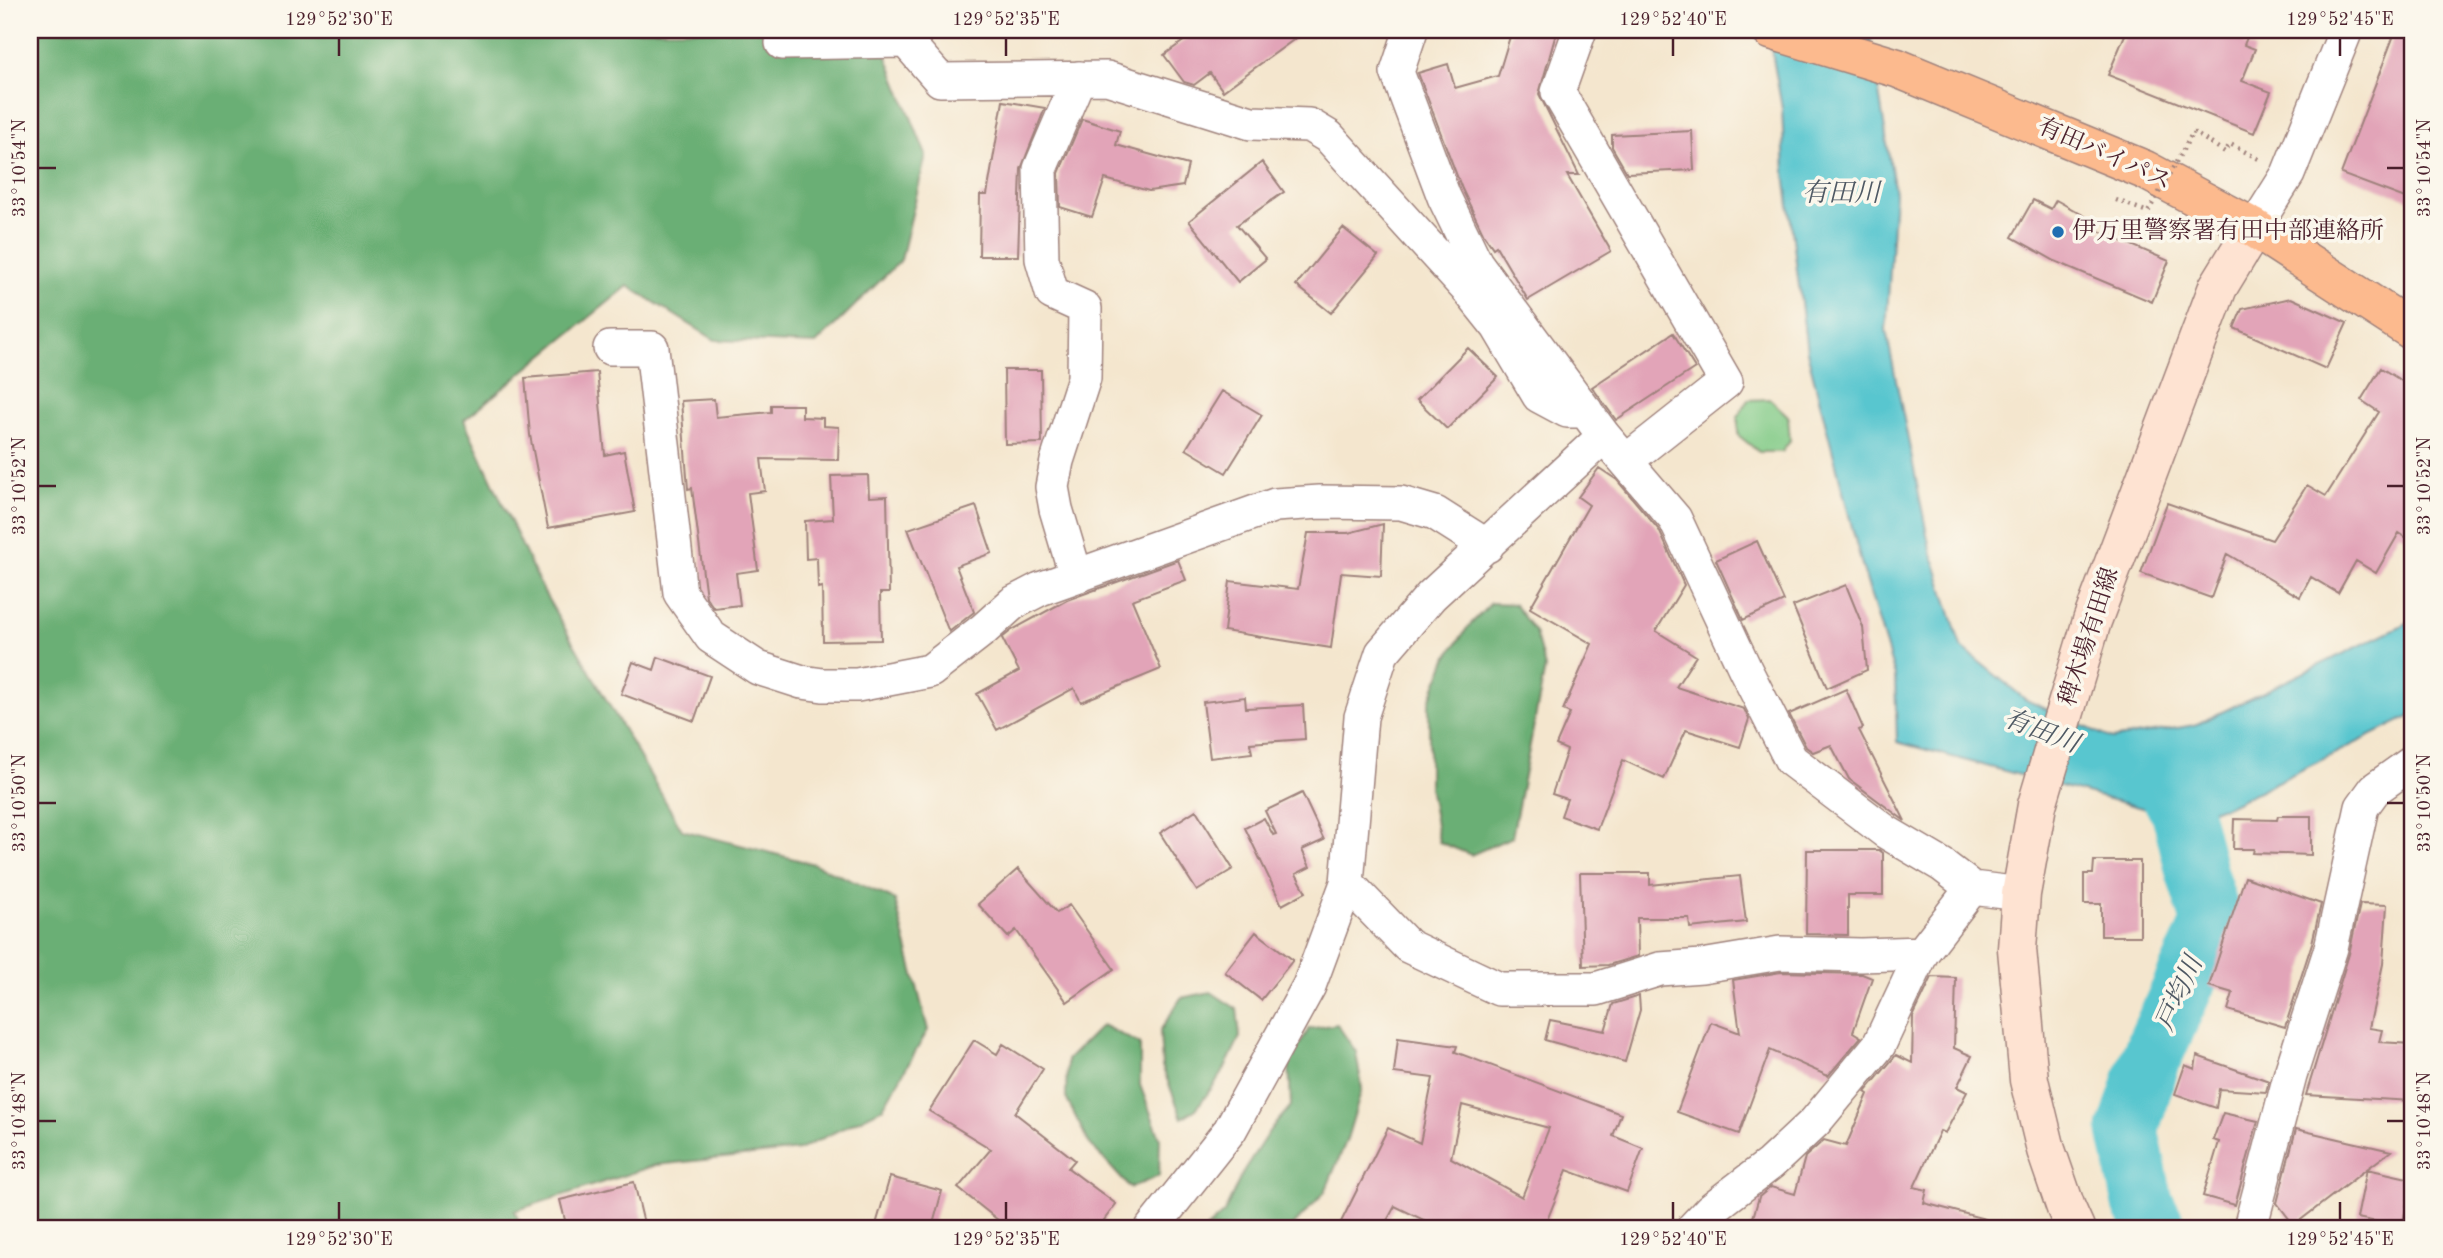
<svg xmlns="http://www.w3.org/2000/svg" width="2443" height="1258" viewBox="0 0 2443 1258" font-family="'Old Standard TT','Noto Serif JP',serif">
	<style>
		.green { fill: #83cb88; stroke: #66755a; stroke-width: 2 }
		.forest { fill: #6aaf74; stroke: #5a6750; stroke-width: 2 }
		.water { fill: #59c6cf; stroke: #52727d; stroke-width: 2 }
		.lines { fill: none; stroke-linecap: round; stroke-linejoin: round }
		.river { stroke: #59c6cf; stroke-width: 61 }
		.building { fill: #e2a4b8; fill-rule: evenodd }
		.street-casing { stroke: #9f827c; stroke-width: 36 }
		.secondary-casing { stroke: #9f827c; stroke-width: 41 }
		.highway-casing { stroke: #9f827c; stroke-width: 41 }
		.street { stroke: #fff; stroke-width: 33 }
		.secondary { stroke: #fee3d2; stroke-width: 38 }
		.highway { stroke: #fcba8e; stroke-width: 38 }
		.path-bridge { stroke: #9f827c; stroke-width: 4.5; stroke-dasharray: 2 5; stroke-linecap: butt }
		.ticks { fill: none; stroke: #4a1f2b; stroke-width: 2.5 }
		.poi-dot { fill: #1f6fb2; stroke: #fbf7ec; stroke-width: 2.5 }
		.labels { text-anchor: middle; dominant-baseline: central; stroke-width: 7; stroke-linejoin: round; paint-order: stroke }
		.street-label { font-size: 24px; fill: #4a1f2b; stroke: #fbf7ec }
		.poi-label { font-size: 24px; fill: #4a1f2b; stroke: #fbf7ec; text-anchor: start }
		.water-label { font-size: 26px; font-style: italic; fill: #4f5964; stroke: #fbf7ec }
		.neatline { fill: none; stroke: #4a1f2b; stroke-width: 2.5 }
		.ticks-label { font-size: 18px; text-anchor: middle; fill: #4a1f2b }
	</style>
	<rect width="100%" height="100%" fill="#fbf7ec"/>
	<filter id="ink" filterUnits="userSpaceOnUse"><feTurbulence type="fractalNoise" baseFrequency=".0143" numOctaves="2"/><feDisplacementMap in="SourceGraphic" scale="14" xChannelSelector="R" yChannelSelector="G"/><feConvolveMatrix kernelMatrix="1 2 1 2 8 2 1 2 1" color-interpolation-filters="sRGB"/></filter>
	<filter id="wash" filterUnits="userSpaceOnUse"><feTurbulence type="fractalNoise" baseFrequency=".00686" numOctaves="4" result="noise"/><feDisplacementMap in="SourceGraphic" scale="28" xChannelSelector="R" yChannelSelector="G"/><feGaussianBlur stdDeviation="1.57" result="paint"/><feColorMatrix in="noise" values="0 0 0 0 0 0 0 0 0 0 0 0 0 0 0 0 0 1.4 0 .05"/><feComposite in="paint" operator="in"/></filter>
	<g filter="url(#wash)">
		<rect width="100%" height="100%" fill="#f4e6ce"/>
		<!-- green -->
		<path class="green" d="M 1770,399 L 1788,416 L 1790,441 L 1782,452 L 1759,452 L 1738,435 L 1738,417 L 1748,400 Z"/>
		<!-- forest -->
		<path class="forest" d="M 30,30 L 855,30 L 885,52 L 926,155 L 901,260 L 816,344 L 715,340 L 628,286 L 464,420 L 542,589 L 682,830 L 814,864 L 895,900 L 928,1030 L 883,1108 L 799,1150 L 656,1165 L 514,1211 L 523,1228 L 30,1228 Z
			M 1491,603 L 1514,604 L 1535,632 L 1545,668 L 1512,837 L 1471,855 L 1439,842 L 1429,786 L 1429,702 L 1448,656 L 1468,627 Z
			M 1211,992 L 1237,1009 L 1240,1037 L 1222,1074 L 1196,1109 L 1182,1118 L 1162,1066 L 1160,1031 L 1181,998 Z
			M 1337,1024 L 1356,1052 L 1362,1089 L 1347,1139 L 1325,1192 L 1291,1228 L 1207,1228 L 1224,1213 L 1244,1170 L 1270,1130 L 1291,1106 L 1289,1062 L 1309,1029 Z
			M 1102,1025 L 1140,1044 L 1140,1085 L 1160,1138 L 1159,1176 L 1130,1188 L 1089,1143 L 1066,1098 L 1067,1060 Z"/>
		<!-- water -->
		<path class="water" d="M 1768,30 L 1869,30 L 1895,193 L 1886,330 L 1929,544 L 1961,647 L 2026,700 L 2112,739 L 2195,725 L 2413,620 L 2413,715 L 2226,807 L 2168,815 L 1897,742 L 1895,676 L 1861,562 L 1807,351 L 1785,173 L 1782,108 Z"/>
		<g class="lines">
			<!-- river -->
			<path class="river" d="M 2152,766 L 2181,809 L 2196,871 L 2212,922 L 2151,1058 L 2128,1130 L 2143,1203 L 2156,1228"/>
		</g>
		<g id="blocks">
			<!-- building -->
			<path class="building" d="M 1199,30 L 1307,30 L 1223,91 L 1210,73 L 1194,85 L 1184,82 L 1164,55 Z
				M 1512,30 L 1557,30 L 1539,94 L 1579,175 L 1567,175 L 1611,251 L 1528,300 L 1496,246 L 1493,248 L 1484,235 L 1462,189 L 1418,73 L 1448,64 L 1455,88 L 1498,76 Z
				M 2127,30 L 2250,30 L 2244,45 L 2255,49 L 2242,81 L 2271,92 L 2254,133 L 2108,75 Z
				M 2396,30 L 2413,30 L 2413,201 L 2341,174 Z
				M 1003,101 L 1045,108 L 1021,169 L 1018,256 L 979,256 L 980,195 L 987,195 Z
				M 1082,119 L 1120,131 L 1116,145 L 1188,165 L 1183,186 L 1149,191 L 1105,179 L 1092,217 L 1060,207 L 1059,173 Z
				M 1692,131 L 1694,170 L 1627,173 L 1612,147 L 1612,135 Z
				M 1262,162 L 1284,192 L 1237,225 L 1266,259 L 1238,282 L 1189,221 Z
				M 2033,200 L 2051,209 L 2056,200 L 2097,223 L 2094,229 L 2169,261 L 2152,302 L 2055,261 L 2012,237 Z
				M 1343,228 L 1378,256 L 1331,313 L 1296,285 Z
				M 2291,298 L 2347,323 L 2326,369 L 2234,328 L 2242,309 Z
				M 1673,333 L 1695,368 L 1616,420 L 1592,387 Z
				M 1468,348 L 1498,377 L 1447,429 L 1417,400 Z
				M 2381,368 L 2413,388 L 2413,542 L 2399,533 L 2376,573 L 2356,561 L 2338,593 L 2311,577 L 2300,597 L 2227,554 L 2211,598 L 2141,573 L 2167,503 L 2272,540 L 2307,485 L 2326,496 L 2379,412 L 2361,400 Z
				M 1004,370 L 1041,370 L 1042,443 L 1005,444 Z
				M 597,372 L 605,455 L 624,451 L 635,512 L 548,528 L 530,435 L 525,378 Z
				M 1222,391 L 1262,415 L 1226,473 L 1186,449 Z
				M 714,399 L 716,417 L 771,412 L 771,405 L 802,405 L 802,417 L 823,418 L 823,426 L 839,427 L 838,460 L 761,459 L 765,491 L 748,493 L 758,570 L 736,573 L 740,605 L 714,608 L 706,597 L 692,488 L 688,489 L 681,401 Z
				M 1599,468 L 1617,480 L 1659,530 L 1684,585 L 1656,631 L 1696,656 L 1676,687 L 1744,709 L 1749,719 L 1740,747 L 1686,730 L 1664,779 L 1623,760 L 1597,829 L 1561,816 L 1567,799 L 1552,794 L 1567,750 L 1556,745 L 1570,713 L 1563,710 L 1592,644 L 1530,608 L 1589,505 L 1578,497 Z
				M 868,475 L 869,497 L 887,496 L 889,593 L 880,593 L 881,640 L 823,641 L 822,587 L 818,588 L 817,558 L 806,559 L 805,521 L 833,519 L 831,476 Z
				M 976,506 L 992,553 L 956,566 L 974,612 L 949,632 L 908,529 Z
				M 1383,524 L 1381,576 L 1341,573 L 1331,648 L 1224,631 L 1230,581 L 1298,589 L 1308,533 L 1348,533 Z
				M 1757,541 L 1784,601 L 1743,620 L 1716,560 Z
				M 1178,560 L 1186,580 L 1132,600 L 1161,669 L 1081,702 L 1074,688 L 997,730 L 977,694 L 1019,671 L 1002,638 L 1012,630 L 1067,600 Z
				M 1846,585 L 1863,627 L 1867,670 L 1827,688 L 1793,606 Z
				M 658,657 L 710,676 L 694,721 L 621,694 L 633,662 L 654,670 Z
				M 1846,689 L 1863,728 L 1859,730 L 1905,821 L 1849,779 L 1831,745 L 1813,752 L 1806,747 L 1789,714 Z
				M 1245,697 L 1246,708 L 1303,705 L 1305,739 L 1250,743 L 1252,753 L 1210,758 L 1203,702 Z
				M 1302,793 L 1324,840 L 1302,850 L 1310,867 L 1296,874 L 1306,892 L 1282,905 L 1245,828 L 1264,818 L 1273,835 L 1276,834 L 1265,811 Z
				M 1196,810 L 1233,869 L 1197,891 L 1160,833 Z
				M 2278,816 L 2311,816 L 2311,855 L 2253,853 L 2254,849 L 2233,849 L 2234,819 L 2277,820 Z
				M 1807,850 L 1879,850 L 1883,853 L 1883,895 L 1848,895 L 1848,935 L 1806,934 Z
				M 2094,861 L 2140,861 L 2140,936 L 2101,936 L 2101,904 L 2084,904 L 2084,874 L 2093,874 Z
				M 1018,869 L 1057,913 L 1069,905 L 1114,969 L 1067,1002 L 1016,930 L 1008,937 L 978,904 Z
				M 1580,873 L 1650,873 L 1650,885 L 1740,876 L 1746,922 L 1690,928 L 1689,918 L 1637,918 L 1638,956 L 1608,965 L 1583,966 Z
				M 2245,877 L 2321,904 L 2312,943 L 2285,1027 L 2228,1010 L 2233,993 L 2209,986 Z
				M 2360,904 L 2387,905 L 2383,964 L 2369,1028 L 2382,1030 L 2379,1042 L 2413,1044 L 2413,1101 L 2306,1095 L 2349,954 Z
				M 1256,932 L 1293,960 L 1261,1000 L 1225,972 Z
				M 1781,972 L 1862,974 L 1872,978 L 1853,1032 L 1861,1037 L 1828,1076 L 1770,1050 L 1739,1134 L 1677,1112 L 1711,1022 L 1740,1033 L 1733,980 Z
				M 1932,977 L 1956,978 L 1954,1048 L 1972,1056 L 1957,1087 L 1967,1092 L 1945,1133 L 1940,1131 L 1914,1187 L 1927,1190 L 1924,1203 L 1985,1219 L 1984,1228 L 1750,1228 L 1759,1197 L 1771,1187 L 1795,1194 L 1805,1157 L 1824,1140 L 1846,1146 L 1868,1094 L 1865,1092 L 1896,1055 L 1912,1063 L 1913,1017 Z
				M 1639,996 L 1640,1010 L 1625,1062 L 1545,1040 L 1550,1020 L 1605,1031 L 1613,1004 Z
				M 1398,1038 L 1457,1046 L 1455,1052 L 1621,1114 L 1613,1136 L 1643,1148 L 1627,1192 L 1567,1170 L 1544,1228 L 1440,1228 L 1395,1206 L 1383,1228 L 1338,1228 L 1388,1128 L 1420,1143 L 1433,1078 L 1394,1073 ZM 1462,1105 L 1549,1128 L 1522,1197 L 1451,1158 Z
				M 974,1040 L 997,1054 L 1003,1044 L 1043,1069 L 1015,1113 L 1075,1160 L 1068,1168 L 1116,1204 L 1098,1228 L 1008,1228 L 958,1188 L 991,1149 L 929,1111 Z
				M 2197,1056 L 2269,1081 L 2266,1092 L 2219,1089 L 2216,1108 L 2175,1094 L 2185,1065 L 2195,1069 Z
				M 2223,1113 L 2258,1121 L 2235,1205 L 2203,1196 L 2219,1142 L 2213,1140 Z
				M 2296,1129 L 2391,1151 L 2367,1169 L 2412,1179 L 2402,1227 L 2357,1218 L 2367,1169 L 2294,1225 L 2277,1203 Z
				M 890,1177 L 942,1191 L 932,1228 L 875,1228 Z
				M 634,1182 L 645,1228 L 567,1228 L 560,1200 Z"/>
		</g>
	</g>
	<g filter="url(#ink)">
		<use href="#blocks" fill-opacity="0" stroke="#9f827c" stroke-width="2"/>
		<g class="lines">
			<defs>
				<path id="street" d="M 1411,30 L 1397,72 L 1444,197 L 1476,263 L 1604,436 L 1675,519 L 1745,669 L 1791,760 L 1886,832 L 1942,865 L 1972,888 L 2021,894
					M 1580,30 L 1558,92 L 1726,382 L 1626,461
					M 782,43 L 906,41 L 940,80 L 1107,78 L 1251,123 L 1309,125 L 1329,137 L 1470,292 L 1498,327 L 1539,396 L 1567,411 L 1586,411
					M 2254,228 L 2288,174 L 2346,30
					M 610,348 L 652,348 L 680,593 L 711,637 L 758,668 L 802,682 L 823,685 L 857,685 L 930,671 L 984,629 L 1013,603 L 1040,589 L 1275,505 L 1320,502 L 1401,503 L 1435,513 L 1487,546
					M 1076,576 L 1056,509 L 1052,487 L 1057,461 L 1084,378 L 1085,308 L 1052,293 L 1042,259 L 1040,169 L 1079,78
					M 1347,883 L 1408,946 L 1499,989 L 1596,989 L 1660,969 L 1702,966 L 1780,953 L 1861,955 L 1922,953
					M 1152,1228 L 1230,1130 L 1309,986 L 1347,883 L 1361,717 L 1382,653 L 1431,596 L 1604,436
					M 1693,1228 L 1710,1210 L 1770,1164 L 1815,1122 L 1879,1045 L 1922,953 L 1972,888
					M 2250,1228 L 2290,1076 L 2331,948 L 2362,807 L 2375,789 L 2413,762"/>
				<path id="secondary" d="M 2075,1228 L 2066,1208 L 2046,1150 L 2029,1080 L 2017,949 L 2021,894 L 2037,805 L 2092,621 L 2218,287 L 2254,228"/>
				<path id="highway" d="M 1771,30 L 1897,68 L 2145,170 L 2254,228 L 2413,331"/>
			</defs>
			<!-- street casing -->
			<use href="#street" class="street-casing"/>
			<!-- secondary casing -->
			<use href="#secondary" class="secondary-casing"/>
			<!-- highway casing -->
			<use href="#highway" class="highway-casing"/>
			<!-- street -->
			<use href="#street" class="street"/>
			<!-- secondary -->
			<use href="#secondary" class="secondary"/>
			<!-- highway -->
			<use href="#highway" class="highway"/>
			<!-- path-bridge -->
			<path class="path-bridge" d="M 2116,200 L 2148,212 L 2193,132 L 2225,152 L 2230,144 L 2259,159"/>
		</g>
	</g>
	<!-- ticks -->
	<path class="ticks" d="M 339,38 L 339,56M 1006,38 L 1006,56M 1673,38 L 1673,56M 2340,38 L 2340,56M 38,168 L 56,168M 2387,168 L 2404,168M 38,486 L 56,486M 2387,486 L 2404,486M 38,803 L 56,803M 2387,803 L 2404,803M 38,1121 L 56,1121M 2387,1121 L 2404,1121M 339,1202 L 339,1220M 1006,1202 L 1006,1220M 1673,1202 L 1673,1220M 2340,1202 L 2340,1220"/>
	<!-- markers -->
	<circle class="poi-dot" cx="2058" cy="232" r="7"/>
	<g class="labels">
		<!-- street labels -->
		<g class="street-label">
			<text transform="translate(2104 155) rotate(24)">有田バイパス</text>
			<text transform="translate(2090 637) rotate(-72)">稗木場有田線</text>
		</g>
		<!-- poi labels -->
		<g class="poi-label">
			<text x="2072" y="232">伊万里警察署有田中部連絡所</text>
		</g>
		<!-- water labels -->
		<g class="water-label">
			<text x="1841" y="194">有田川</text>
			<text transform="translate(2041 732) rotate(21)">有田川</text>
			<text transform="translate(2180 994) rotate(-66)">戸均川</text>
		</g>
	</g>
	<!-- margin -->
	<rect width="2443" height="1258" fill="none" stroke="#fbf7ec" stroke-width="77"/>
	<rect x="38" y="38" width="2366" height="1182" class="neatline"/>
	<g class="ticks-label">
		<text x="339" y="25">129°52'30"E</text>
		<text x="1006" y="25">129°52'35"E</text>
		<text x="1673" y="25">129°52'40"E</text>
		<text x="2340" y="25">129°52'45"E</text>
		<text transform="translate(19 168) rotate(-90)" y="6">33°10'54"N</text>
		<text transform="translate(2424 168) rotate(-90)" y="6">33°10'54"N</text>
		<text transform="translate(19 486) rotate(-90)" y="6">33°10'52"N</text>
		<text transform="translate(2424 486) rotate(-90)" y="6">33°10'52"N</text>
		<text transform="translate(19 803) rotate(-90)" y="6">33°10'50"N</text>
		<text transform="translate(2424 803) rotate(-90)" y="6">33°10'50"N</text>
		<text transform="translate(19 1121) rotate(-90)" y="6">33°10'48"N</text>
		<text transform="translate(2424 1121) rotate(-90)" y="6">33°10'48"N</text>
		<text x="339" y="1245">129°52'30"E</text>
		<text x="1006" y="1245">129°52'35"E</text>
		<text x="1673" y="1245">129°52'40"E</text>
		<text x="2340" y="1245">129°52'45"E</text>
	</g>
</svg>
